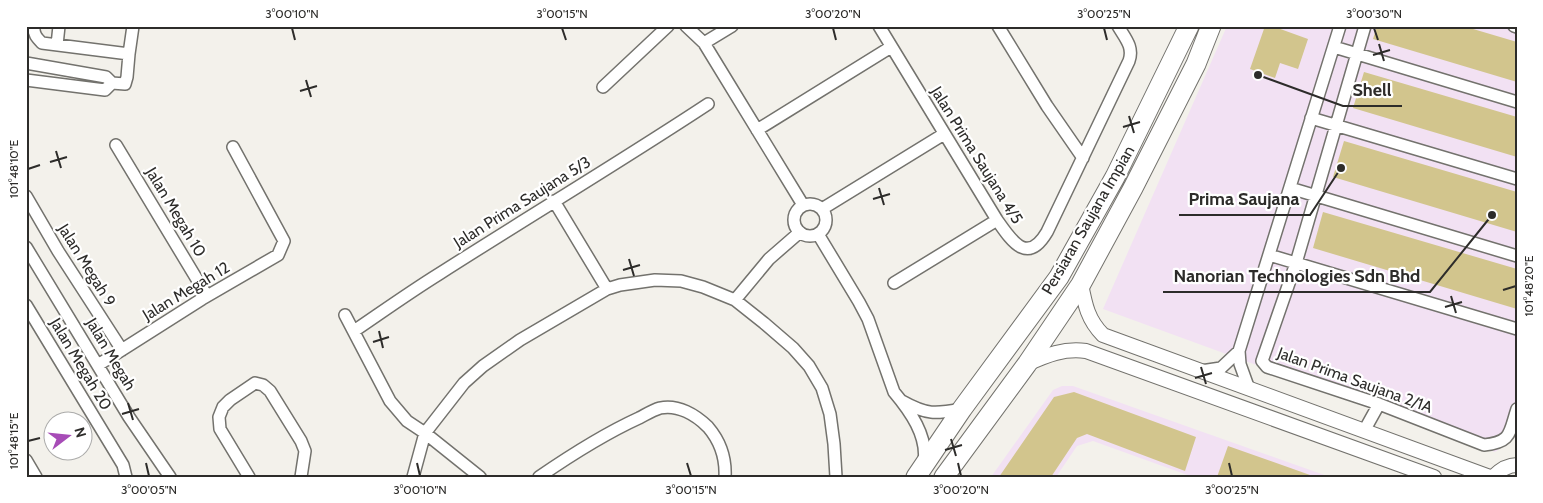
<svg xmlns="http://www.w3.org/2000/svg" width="1543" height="503" viewBox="0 0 1543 503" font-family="Cabin,sans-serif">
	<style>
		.commercial { fill: #f2e1f3 }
		.building { fill: #d2c58d }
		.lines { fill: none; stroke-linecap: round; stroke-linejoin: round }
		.minor-casing { stroke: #73726d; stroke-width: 14 }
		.tertiary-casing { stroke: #73726d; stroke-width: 16 }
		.trunk-casing { stroke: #73726d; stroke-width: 21 }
		.minor { stroke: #fff; stroke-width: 11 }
		.tertiary { stroke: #fff; stroke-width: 14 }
		.trunk { stroke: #fff; stroke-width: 19 }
		.ticks { fill: none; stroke: #2d2c2a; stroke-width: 2 }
		.labels { text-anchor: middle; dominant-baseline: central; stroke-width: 4.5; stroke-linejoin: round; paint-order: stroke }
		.street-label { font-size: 16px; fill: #2d2c2a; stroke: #fff }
		.leader { fill: none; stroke: #2d2c2a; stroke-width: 2 }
		.callout-dot { fill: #2d2c2a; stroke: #fff; stroke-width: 2 }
		.callout-label { font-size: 18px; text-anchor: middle; font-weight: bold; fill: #2d2c2a; stroke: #fff; stroke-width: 4.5; stroke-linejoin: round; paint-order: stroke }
		.neatline { fill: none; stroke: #2d2c2a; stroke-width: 2 }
		.ticks-label { font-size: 12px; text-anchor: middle; fill: #2d2c2a }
	</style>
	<rect width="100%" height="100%" fill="#f3f1eb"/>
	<!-- commercial -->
	<path class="commercial" d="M 1227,26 L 1517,26 L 1517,436 L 1495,452 L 1103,309 Z
		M 1062,386 L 1073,386 L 1330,477 L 1193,477 L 1093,441 L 1077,446 L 1056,477 L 991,477 L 1053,390 Z"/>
	<!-- building -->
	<path class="building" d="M 1265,26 L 1272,26 L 1308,39 L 1298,69 L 1280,63 L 1275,78 L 1250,69 Z
		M 1377,26 L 1463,26 L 1517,42 L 1517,82 L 1373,39 Z
		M 1364,72 L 1517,117 L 1517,157 L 1353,108 Z
		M 1344,141 L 1517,192 L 1517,232 L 1333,177 Z
		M 1323,212 L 1517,269 L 1517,309 L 1313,248 Z
		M 1074,392 L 1196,437 L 1185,471 L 1087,434 L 1077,438 L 1051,477 L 999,477 L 1054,397 Z
		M 1228,446 L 1310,475 L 1310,477 L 1217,477 Z"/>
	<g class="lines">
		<defs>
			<path id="minor" d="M 34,26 C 33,34 37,38 42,43 L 129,54
				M 686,26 L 704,43 L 803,205
				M 879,26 L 997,220 C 1011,240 1027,266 1047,232 L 1129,61 C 1134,47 1125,38 1118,26
				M 998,26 L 1047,106 L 1083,158
				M 1365,26 L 1296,263 L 1262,361 L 1267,367 L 1379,404 L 1484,445 C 1512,442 1509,433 1517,409
				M 1514,26 L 1517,27
				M 704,43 L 732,26
				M 57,45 L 59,26
				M 1334,47 L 1517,102
				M 26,63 L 106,77 L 112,83 L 125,84 L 127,77 L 129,54 L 133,26
				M 26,80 L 105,90 L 112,83
				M 603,87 L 668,26
				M 1311,118 L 1517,179
				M 757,130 L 891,47
				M 116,145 L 207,296
				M 1290,188 L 1517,256
				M 26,196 L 58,251 L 122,350
				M 554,201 L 607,289
				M794 220a16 16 0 1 1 32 0a16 16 0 1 1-32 0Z
				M 822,209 L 944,134
				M 818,234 L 859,302 L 868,319 L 894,392 C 910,411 928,436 924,462
				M 26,247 L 129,417 L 170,477
				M 1269,255 L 1517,329
				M 894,283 L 997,220
				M 735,300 L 769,259 L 800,232
				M 26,305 L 123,465 L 126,477
				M 345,315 L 390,401 L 407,421 L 425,433 L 480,477
				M 354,331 C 382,312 410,292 439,274 C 528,217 620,162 708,104
				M 98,365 L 202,299 L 278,255 L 284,241 L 233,147
				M 1201,371 L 1221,368 L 1239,351
				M 1249,389 L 1240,364 L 1239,351 L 1340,26
				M 902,401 C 927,415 935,414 962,409
				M 1364,431 L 1379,404
				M 26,460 L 36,477
				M 249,477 L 220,429 L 219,417 L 223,407 L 230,400 L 255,383 L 263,385 L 270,391 L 301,441 L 305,451 L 301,477
				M 413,477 L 425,433 L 464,383 L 483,366 L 520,340 L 607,289 L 620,285 L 655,280 L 681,281 L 703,287 L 735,300 L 764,323 L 793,348 L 809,366 L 822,388 L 830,414 L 834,444 L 836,477
				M 539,477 C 571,455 604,434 639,418 C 645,415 653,410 660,408 C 678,404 696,415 708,427 C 720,441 726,458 725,477"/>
			<path id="tertiary" d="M 1081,284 C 1085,305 1088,320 1103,335 L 1490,477
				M 1027,364 C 1047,355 1064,348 1086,351 L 1434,477
				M 1493,477 C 1500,470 1507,465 1517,465"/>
			<path id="trunk" d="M 916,477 L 962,409 L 1059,277 L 1115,177 L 1189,26
				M 944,477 L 1027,364 L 1081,284 L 1133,188 L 1196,64 L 1211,26"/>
		</defs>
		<!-- minor casing -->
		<use href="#minor" class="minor-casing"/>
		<!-- tertiary casing -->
		<use href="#tertiary" class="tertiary-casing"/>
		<!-- trunk casing -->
		<use href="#trunk" class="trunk-casing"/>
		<!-- minor -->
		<use href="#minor" class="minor"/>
		<!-- tertiary -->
		<use href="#tertiary" class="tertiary"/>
		<!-- trunk -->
		<use href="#trunk" class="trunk"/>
	</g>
	<!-- ticks -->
	<path class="ticks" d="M 292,28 L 295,40M 562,28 L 566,40M 833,28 L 836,40M 1104,28 L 1107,40M 1374,28 L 1378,40M 1379,44 L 1384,61M 1373,55 L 1390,50M 306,80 L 311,97M 300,91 L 317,86M 1129,116 L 1134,133M 1123,127 L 1140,122M 56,151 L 61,168M 50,162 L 67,157M 28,169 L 40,165M 879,188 L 884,205M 873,199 L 890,194M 629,259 L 634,276M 623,270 L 640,265M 1503,290 L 1516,286M 1451,296 L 1456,313M 1445,307 L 1462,302M 379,331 L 383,348M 373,342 L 389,337M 1201,367 L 1206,384M 1195,378 L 1212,373M 128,403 L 133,420M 122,414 L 139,409M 951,439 L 956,456M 28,441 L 40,438M 945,450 L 962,445M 146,463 L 149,476M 417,463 L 420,476M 687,463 L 691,476M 958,463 L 961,476M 1229,463 L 1232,476"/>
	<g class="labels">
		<!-- street labels -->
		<g class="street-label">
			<text transform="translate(977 155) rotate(58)">Jalan Prima Saujana 4/5</text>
			<text transform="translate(522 202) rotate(-32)">Jalan Prima Saujana 5/3</text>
			<text transform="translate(176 212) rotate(59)">Jalan Megah 10</text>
			<text transform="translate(1088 220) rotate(-60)">Persiaran Saujana Impian</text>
			<text transform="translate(87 265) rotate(58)">Jalan Megah 9</text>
			<text transform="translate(186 291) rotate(-31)">Jalan Megah 12</text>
			<text transform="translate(111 354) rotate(59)">Jalan Megah</text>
			<text transform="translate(81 364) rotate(59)">Jalan Megah 20</text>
			<text transform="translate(1355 380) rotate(20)">Jalan Prima Saujana 2/1A</text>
		</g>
	</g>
	<!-- callouts -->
	<path class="leader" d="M1258 75L1343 106H1402M1341 168L1310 215H1179M1492 215L1430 292H1163"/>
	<g class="callout-dot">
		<circle cx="1258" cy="75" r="5"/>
		<circle cx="1341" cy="168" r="5"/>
		<circle cx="1492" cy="215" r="5"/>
	</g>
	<g class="callout-label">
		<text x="1372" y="96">Shell</text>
		<text x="1244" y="205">Prima Saujana</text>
		<text x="1297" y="282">Nanorian Technologies Sdn Bhd</text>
	</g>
	<!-- border -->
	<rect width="1543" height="503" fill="none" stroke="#ffffff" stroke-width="55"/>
	<!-- north arrow -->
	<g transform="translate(68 436) rotate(74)"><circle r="24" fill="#ffffff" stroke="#ababaa"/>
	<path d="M0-4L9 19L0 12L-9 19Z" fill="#a74cb7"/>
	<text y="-8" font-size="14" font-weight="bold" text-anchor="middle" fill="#2d2c2a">N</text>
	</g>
	<rect x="28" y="28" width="1488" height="448" class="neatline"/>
	<g class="ticks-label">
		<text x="292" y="18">3°00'10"N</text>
		<text x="562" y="18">3°00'15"N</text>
		<text x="833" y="18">3°00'20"N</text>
		<text x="1104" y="18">3°00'25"N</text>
		<text x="1374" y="18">3°00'30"N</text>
		<text transform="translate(14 169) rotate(-90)" y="4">101°48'10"E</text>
		<text transform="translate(1529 286) rotate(-90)" y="4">101°48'20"E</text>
		<text transform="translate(14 441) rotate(-90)" y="4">101°48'15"E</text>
		<text x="149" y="494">3°00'05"N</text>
		<text x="420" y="494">3°00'10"N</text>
		<text x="691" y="494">3°00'15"N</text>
		<text x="961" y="494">3°00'20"N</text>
		<text x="1232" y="494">3°00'25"N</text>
	</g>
</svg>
